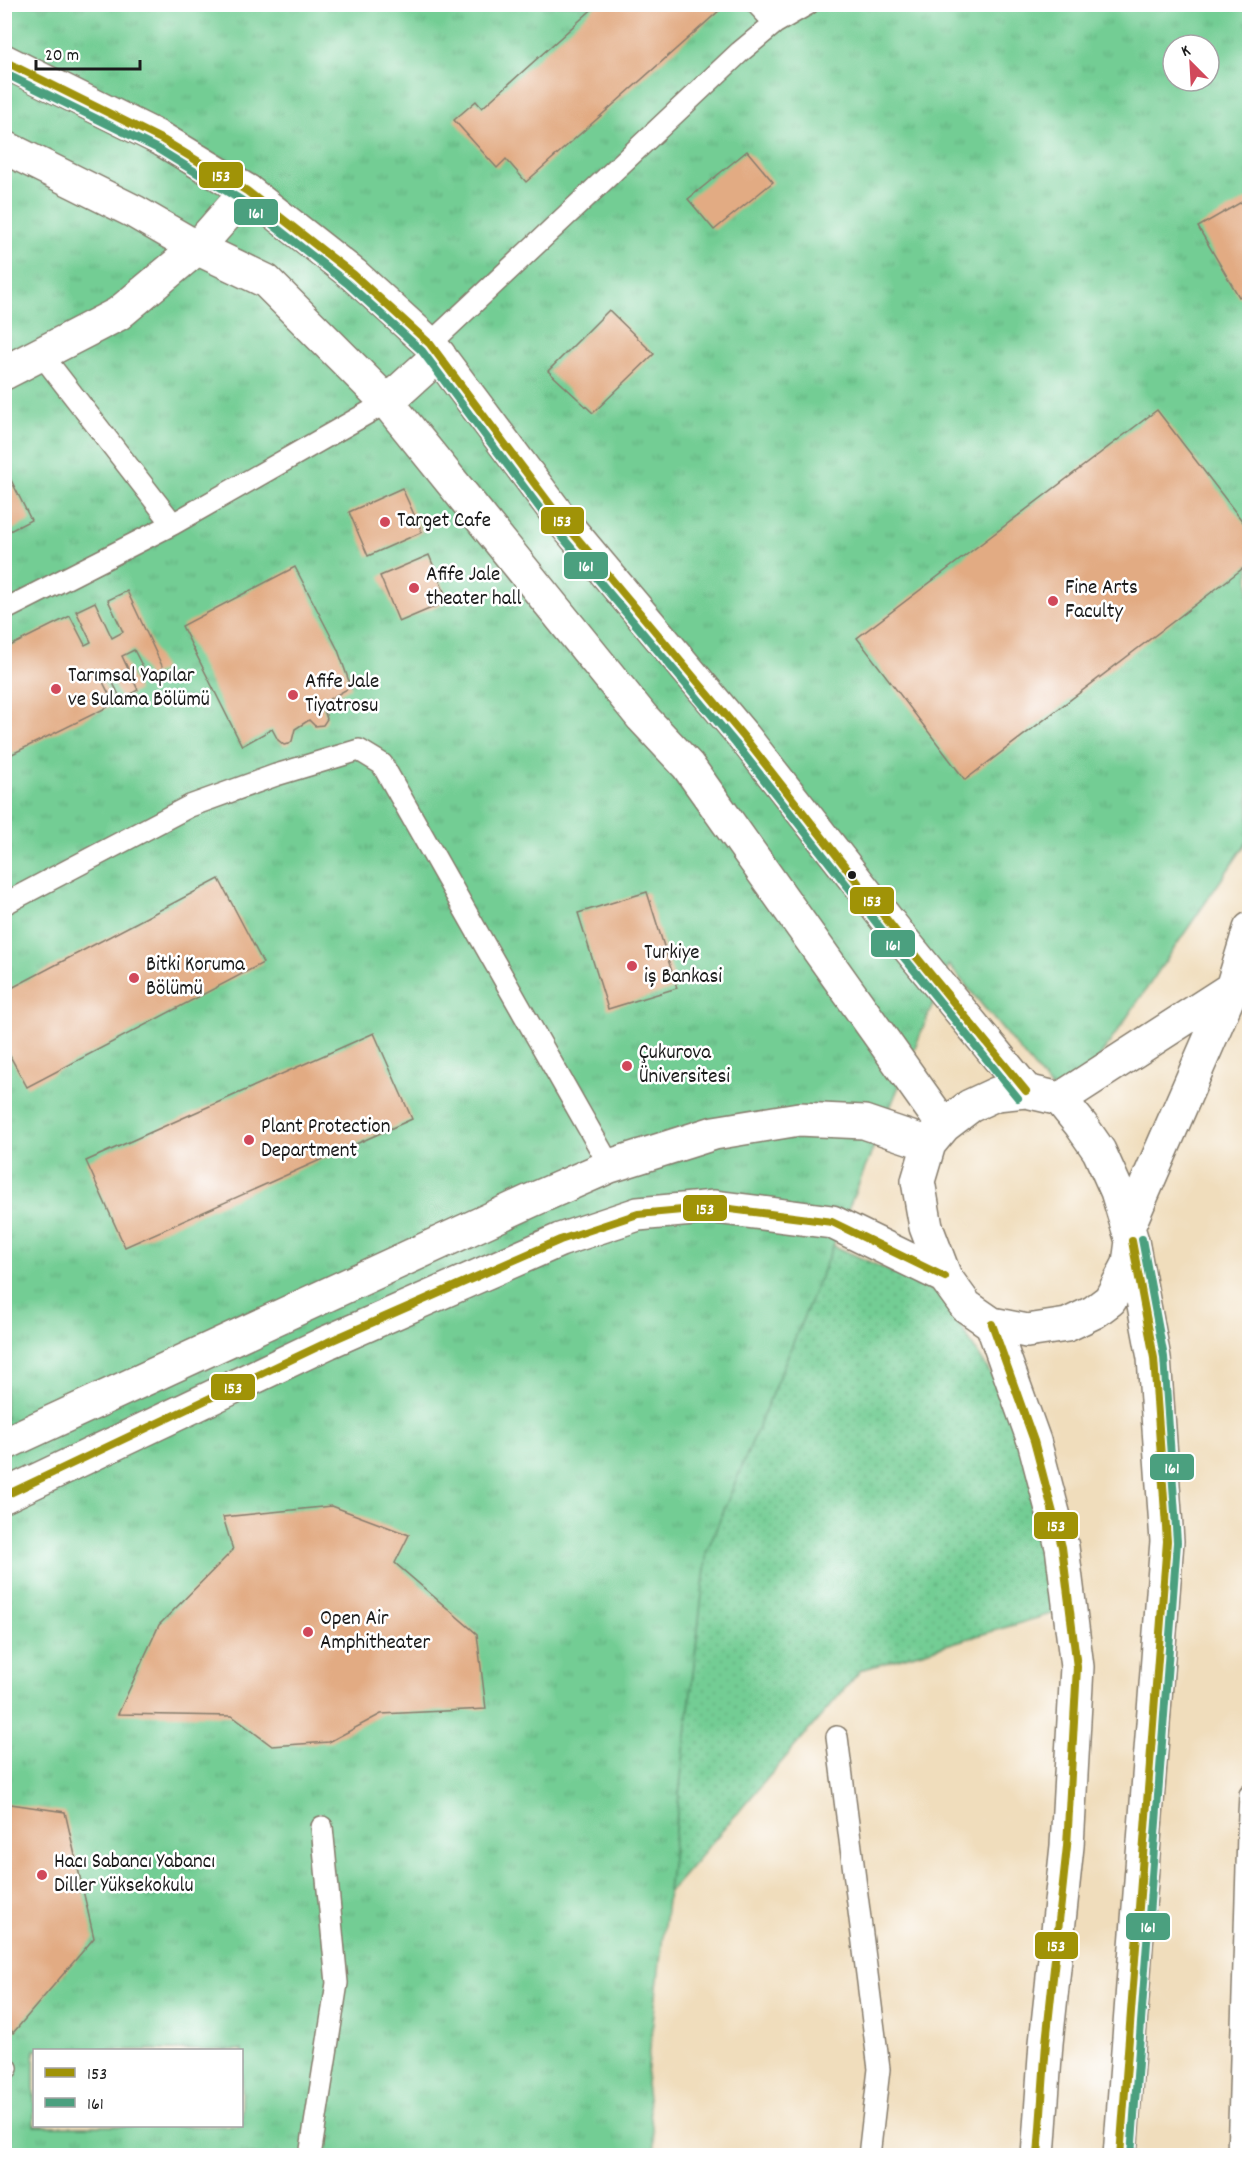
<svg xmlns="http://www.w3.org/2000/svg" width="1254" height="2160" viewBox="0 0 1254 2160" font-family="Dekko,sans-serif">
	<style>
		.grass { fill: url(#grass-dots); stroke: #487458; stroke-width: 1.5; fill-rule: evenodd }
		.park { fill: url(#park-tufts); stroke: #487458; stroke-width: 1.5; fill-rule: evenodd }
		.building { fill: #e2ab83 }
		.lines { fill: none; stroke-linecap: round; stroke-linejoin: round }
		.service-casing { stroke: #867c6c; stroke-width: 24 }
		.minor-casing { stroke: #867c6c; stroke-width: 36 }
		.tertiary-casing { stroke: #867c6c; stroke-width: 36 }
		.service { stroke: #fff; stroke-width: 21 }
		.minor { stroke: #fff; stroke-width: 33 }
		.tertiary { stroke: #fff; stroke-width: 33 }
		.bus-1-casing { stroke: #fff; stroke-width: 12 }
		.bus-2-casing { stroke: #fff; stroke-width: 12 }
		.bus-1 { stroke: #a09307; stroke-width: 8 }
		.bus-2 { stroke: #4ba07f; stroke-width: 8 }
		.poi-dot { fill: #d1495b; stroke: #fff; stroke-width: 2 }
		.bus-dot { fill: #1c1c1c; stroke: #fff; stroke-width: 2 }
		.labels { text-anchor: middle; dominant-baseline: central; stroke-width: 5; stroke-linejoin: round; paint-order: stroke }
		.poi-label { font-size: 21px; fill: #1c1c1c; stroke: #fff; text-anchor: start }
		.line-badge { stroke: #fff; stroke-width: 2 }
		.badge-label { font-size: 16px; text-anchor: middle; font-weight: bold; fill: #fff }
	</style>
	<defs>
		<pattern id="grass-dots" width="8" height="8" patternUnits="userSpaceOnUse" patternTransform="scale(1.5)"><rect width="8" height="8" fill="#73cd94"/><path d="M2 2h.1M6 6h.1" fill="none" stroke="#63af7f" stroke-width="1.8" stroke-linecap="round"/></pattern>
		<pattern id="park-tufts" width="24" height="20" patternUnits="userSpaceOnUse" patternTransform="scale(1.5)"><rect width="24" height="20" fill="#73cd94"/><path d="M3 7l-1-3M5 7V3M7 7l1-3M15 17l-1-3M17 17v-4M19 17l1-3" fill="none" stroke="#63af7f"/></pattern>
	</defs>
	<rect width="100%" height="100%" fill="#fff"/>
	<filter id="ink" filterUnits="userSpaceOnUse"><feTurbulence type="fractalNoise" baseFrequency=".0167" numOctaves="2"/><feDisplacementMap in="SourceGraphic" scale="12" xChannelSelector="R" yChannelSelector="G"/><feConvolveMatrix kernelMatrix="1 2 1 2 8 2 1 2 1" color-interpolation-filters="sRGB"/></filter>
	<filter id="wash" filterUnits="userSpaceOnUse"><feTurbulence type="fractalNoise" baseFrequency=".008" numOctaves="4" result="noise"/><feDisplacementMap in="SourceGraphic" scale="24" xChannelSelector="R" yChannelSelector="G"/><feGaussianBlur stdDeviation="1.35" result="paint"/><feColorMatrix in="noise" values="0 0 0 0 0 0 0 0 0 0 0 0 0 0 0 0 0 1.4 0 .05"/><feComposite in="paint" operator="in"/></filter>
	<g filter="url(#wash)">
		<rect width="100%" height="100%" fill="#f0ddbc"/>
		<!-- grass -->
		<path class="grass" d="M 808,1234 L 940,1294 L 1012,1407 L 1071,1608 L 861,1670 L 441,2156 L 5,2155 L 5,1503 ZM 34,2050 L 242,2050 L 242,2126 L 34,2126 Z"/>
		<!-- park -->
		<path class="park" d="M 5,5 L 1249,5 L 1249,839 L 1097,1061 L 1060,1099 L 949,965 L 707,1551 L 646,2084 L 656,2155 L 5,2156 ZM 1173,45 L 1209,45 L 1209,81 L 1173,81 ZM 34,2050 L 242,2050 L 242,2126 L 34,2126 Z"/>
		<g id="blocks">
			<!-- building -->
			<path class="building" d="M 598,4 L 718,4 L 721,9 L 526,182 L 506,159 L 497,168 L 454,120 L 476,101 L 482,108 Z
				M 747,151 L 773,182 L 714,230 L 688,199 Z
				M 1250,197 L 1250,291 L 1239,297 L 1198,227 Z
				M 609,310 L 654,354 L 593,413 L 548,371 Z
				M 1157,410 L 1250,531 L 1250,563 L 965,780 L 857,638 Z
				M 4,466 L 31,520 L 4,534 Z
				M 402,488 L 422,532 L 368,556 L 349,512 Z
				M 429,555 L 448,601 L 399,622 L 380,576 Z
				M 295,567 L 338,650 L 351,687 L 322,703 L 327,719 L 323,725 L 315,726 L 309,720 L 295,729 L 292,741 L 289,744 L 284,745 L 278,740 L 272,729 L 242,746 L 182,626 Z
				M 127,591 L 164,670 L 148,677 L 134,650 L 122,656 L 138,690 L 121,699 L 107,671 L 99,674 L 114,704 L 4,758 L 4,649 L 70,616 L 85,645 L 91,642 L 76,611 L 95,602 L 112,638 L 123,632 L 108,600 Z
				M 219,879 L 263,963 L 27,1087 L 4,1045 L 4,992 Z
				M 647,892 L 677,988 L 608,1009 L 578,913 Z
				M 374,1033 L 412,1119 L 125,1247 L 86,1161 Z
				M 332,1506 L 409,1535 L 395,1563 L 477,1634 L 486,1709 L 381,1714 L 329,1742 L 272,1746 L 232,1716 L 118,1714 L 159,1625 L 233,1550 L 223,1517 Z
				M 4,1803 L 65,1812 L 94,1938 L 13,2033 L 4,2021 Z"/>
		</g>
	</g>
	<g filter="url(#ink)">
		<use href="#blocks" fill-opacity="0" stroke="#867c6c" stroke-width="1.5"/>
		<g class="lines">
			<defs>
				<path id="service" d="M 757,4 L 775,23
					M 430,344 L 740,52 L 775,23 L 808,4
					M 42,355 L 173,524 L 387,402
					M 4,610 L 173,524
					M 4,904 L 190,806 L 276,775 L 359,750 L 382,764 L 610,1166
					M 837,1737 L 879,2069 L 869,2156
					M 1248,1835 L 1250,1795
					M 4,2069 L 7,2068
					M 310,2156 L 337,1983 L 322,1827
					M 1238,2156 L 1248,1835 L 1250,1834"/>
				<path id="minor" d="M 4,373 L 118,314 L 197,248 L 247,191
					M 387,402 L 439,355"/>
				<path id="tertiary" d="M 4,61 L 163,140 L 247,191 L 354,275 L 430,344 L 561,519 L 744,737 L 905,943 L 1026,1091
					M 4,147 L 135,212 L 197,248 L 266,281 L 387,402 L 642,717 L 688,766 L 944,1126
					M 1026,1091 L 1060,1099 L 1081,1125 L 1099,1151 L 1117,1191 L 1132,1241 L 1129,1264 L 1110,1300 L 1094,1312 L 1067,1325 L 1027,1331 L 992,1324 L 966,1306 L 945,1277 L 926,1227 L 918,1181 L 929,1144 L 944,1126 L 970,1106 L 996,1094 Z
					M 1060,1099 L 1232,988
					M 1128,1227 L 1232,988 L 1250,929
					M 992,1324 L 1034,1441 L 1062,1547 L 1077,1667 L 1067,1846 L 1046,2043 L 1038,2156
					M 4,1444 L 530,1201 L 610,1166 L 714,1133 L 799,1119 L 864,1122 L 929,1144
					M 4,1496 L 328,1342 L 560,1240 L 638,1214 L 715,1207 L 832,1222 L 945,1277
					M 1120,2156 L 1167,1541 L 1154,1358 L 1132,1241"/>
			</defs>
			<!-- service casing -->
			<use href="#service" class="service-casing"/>
			<!-- minor casing -->
			<use href="#minor" class="minor-casing"/>
			<!-- tertiary casing -->
			<use href="#tertiary" class="tertiary-casing"/>
			<!-- service -->
			<use href="#service" class="service"/>
			<!-- minor -->
			<use href="#minor" class="minor"/>
			<!-- tertiary -->
			<use href="#tertiary" class="tertiary"/>
			<defs>
				<path id="bus-1" d="M 4,61 L 163,140 L 247,191 L 354,275 L 430,344 L 561,519 L 744,737 L 905,943 L 1026,1091
					M 992,1324 L 1034,1441 L 1062,1547 L 1077,1667 L 1067,1846 L 1046,2043 L 1038,2156
					M 4,1496 L 328,1342 L 560,1240 L 638,1214 L 715,1207 L 832,1222 L 945,1277
					M 1120,2156 L 1167,1541 L 1154,1358 L 1132,1241"/>
				<path id="bus-2" d="M 4,73 L 158,149 L 241,200 L 347,283 L 422,351 L 553,526 L 736,744 L 897,949 L 1018,1098
					M 1131,2156 L 1177,1542 L 1164,1357 L 1142,1239"/>
			</defs>
			<!-- bus-1 casing -->
			<use href="#bus-1" class="bus-1-casing"/>
			<!-- bus-2 casing -->
			<use href="#bus-2" class="bus-2-casing"/>
			<!-- bus-1 -->
			<use href="#bus-1" class="bus-1"/>
			<!-- bus-2 -->
			<use href="#bus-2" class="bus-2"/>
		</g>
	</g>
	<!-- markers -->
	<g class="poi-dot">
		<circle cx="385" cy="522" r="6"/>
		<circle cx="414" cy="588" r="6"/>
		<circle cx="1053" cy="601" r="6"/>
		<circle cx="56" cy="689" r="6"/>
		<circle cx="293" cy="695" r="6"/>
		<circle cx="632" cy="966" r="6"/>
		<circle cx="134" cy="978" r="6"/>
		<circle cx="627" cy="1066" r="6"/>
		<circle cx="249" cy="1140" r="6"/>
		<circle cx="308" cy="1632" r="6"/>
		<circle cx="42" cy="1875" r="6"/>
	</g>
	<circle class="bus-dot" cx="852" cy="875" r="5"/>
	<g class="labels">
		<!-- poi labels -->
		<g class="poi-label">
			<text x="397" y="522">Target Cafe</text>
			<text x="426" y="576">Afife Jale<tspan x="426" dy="24">theater hall</tspan></text>
			<text x="1065" y="589">Fine Arts<tspan x="1065" dy="24">Faculty</tspan></text>
			<text x="68" y="677">Tarımsal Yapılar<tspan x="68" dy="24">ve Sulama Bölümü</tspan></text>
			<text x="305" y="683">Afife Jale<tspan x="305" dy="24">Tiyatrosu</tspan></text>
			<text x="644" y="954">Turkiye<tspan x="644" dy="24">iș Bankasi</tspan></text>
			<text x="146" y="966">Bitki Koruma<tspan x="146" dy="24">Bölümü</tspan></text>
			<text x="639" y="1054">Çukurova<tspan x="639" dy="24">Üniversitesi</tspan></text>
			<text x="261" y="1128">Plant Protection<tspan x="261" dy="24">Department</tspan></text>
			<text x="320" y="1620">Open Air<tspan x="320" dy="24">Amphitheater</tspan></text>
			<text x="54" y="1863">Hacı Sabancı Yabancı<tspan x="54" dy="24">Diller Yüksekokulu</tspan></text>
		</g>
	</g>
	<g class="line-badge">
		<rect x="198" y="161" width="46" height="28" rx="6" fill="#a09307"/>
		<rect x="233" y="198" width="46" height="28" rx="6" fill="#4ba07f"/>
		<rect x="540" y="506" width="45" height="29" rx="6" fill="#a09307"/>
		<rect x="563" y="551" width="46" height="29" rx="6" fill="#4ba07f"/>
		<rect x="849" y="886" width="46" height="29" rx="6" fill="#a09307"/>
		<rect x="870" y="929" width="46" height="29" rx="6" fill="#4ba07f"/>
		<rect x="682" y="1194" width="46" height="28" rx="6" fill="#a09307"/>
		<rect x="210" y="1373" width="46" height="28" rx="6" fill="#a09307"/>
		<rect x="1149" y="1453" width="46" height="28" rx="6" fill="#4ba07f"/>
		<rect x="1033" y="1511" width="46" height="29" rx="6" fill="#a09307"/>
		<rect x="1125" y="1912" width="46" height="29" rx="6" fill="#4ba07f"/>
		<rect x="1034" y="1931" width="45" height="29" rx="6" fill="#a09307"/>
	</g>
	<g class="badge-label">
		<text x="221" y="181">153</text>
		<text x="256" y="218">161</text>
		<text x="562" y="526">153</text>
		<text x="586" y="571">161</text>
		<text x="872" y="906">153</text>
		<text x="893" y="950">161</text>
		<text x="705" y="1214">153</text>
		<text x="233" y="1393">153</text>
		<text x="1172" y="1473">161</text>
		<text x="1056" y="1531">153</text>
		<text x="1148" y="1932">161</text>
		<text x="1056" y="1951">153</text>
	</g>
	<!-- margin -->
	<rect width="1254" height="2160" fill="none" stroke="#fff" stroke-width="24"/>
	<!-- legend -->
	<rect x="33" y="2049" width="210" height="78" fill="#ffffff" stroke="#a4a4a4" stroke-width="1.5"/>
	<rect x="45" y="2068" width="30" height="9" fill="#a09307" stroke="#a4a4a4" stroke-width="1.5"/>
	<text x="87" y="2079" font-size="18" fill="#1c1c1c">153</text>
	<rect x="45" y="2098" width="30" height="9" fill="#4ba07f" stroke="#a4a4a4" stroke-width="1.5"/>
	<text x="87" y="2109" font-size="18" fill="#1c1c1c">161</text>
	<!-- north arrow -->
	<g transform="translate(1191 63) rotate(336)"><circle r="28" fill="#ffffff" stroke="#a4a4a4" stroke-width="1.5"/>
	<path d="M0-4.5L10 22L0 15L-10 22Z" fill="#d1495b"/>
	<text y="-9" font-size="16" font-weight="bold" text-anchor="middle" fill="#1c1c1c">K</text>
	</g>
	<!-- scale -->
	<path d="M36 60v9h104v-9" fill="none" stroke="#1c1c1c" stroke-width="3"/>
	<text x="45" y="60" font-size="18" fill="#1c1c1c" stroke="#ffffff" stroke-width="4.5" paint-order="stroke">20 m</text>
</svg>
